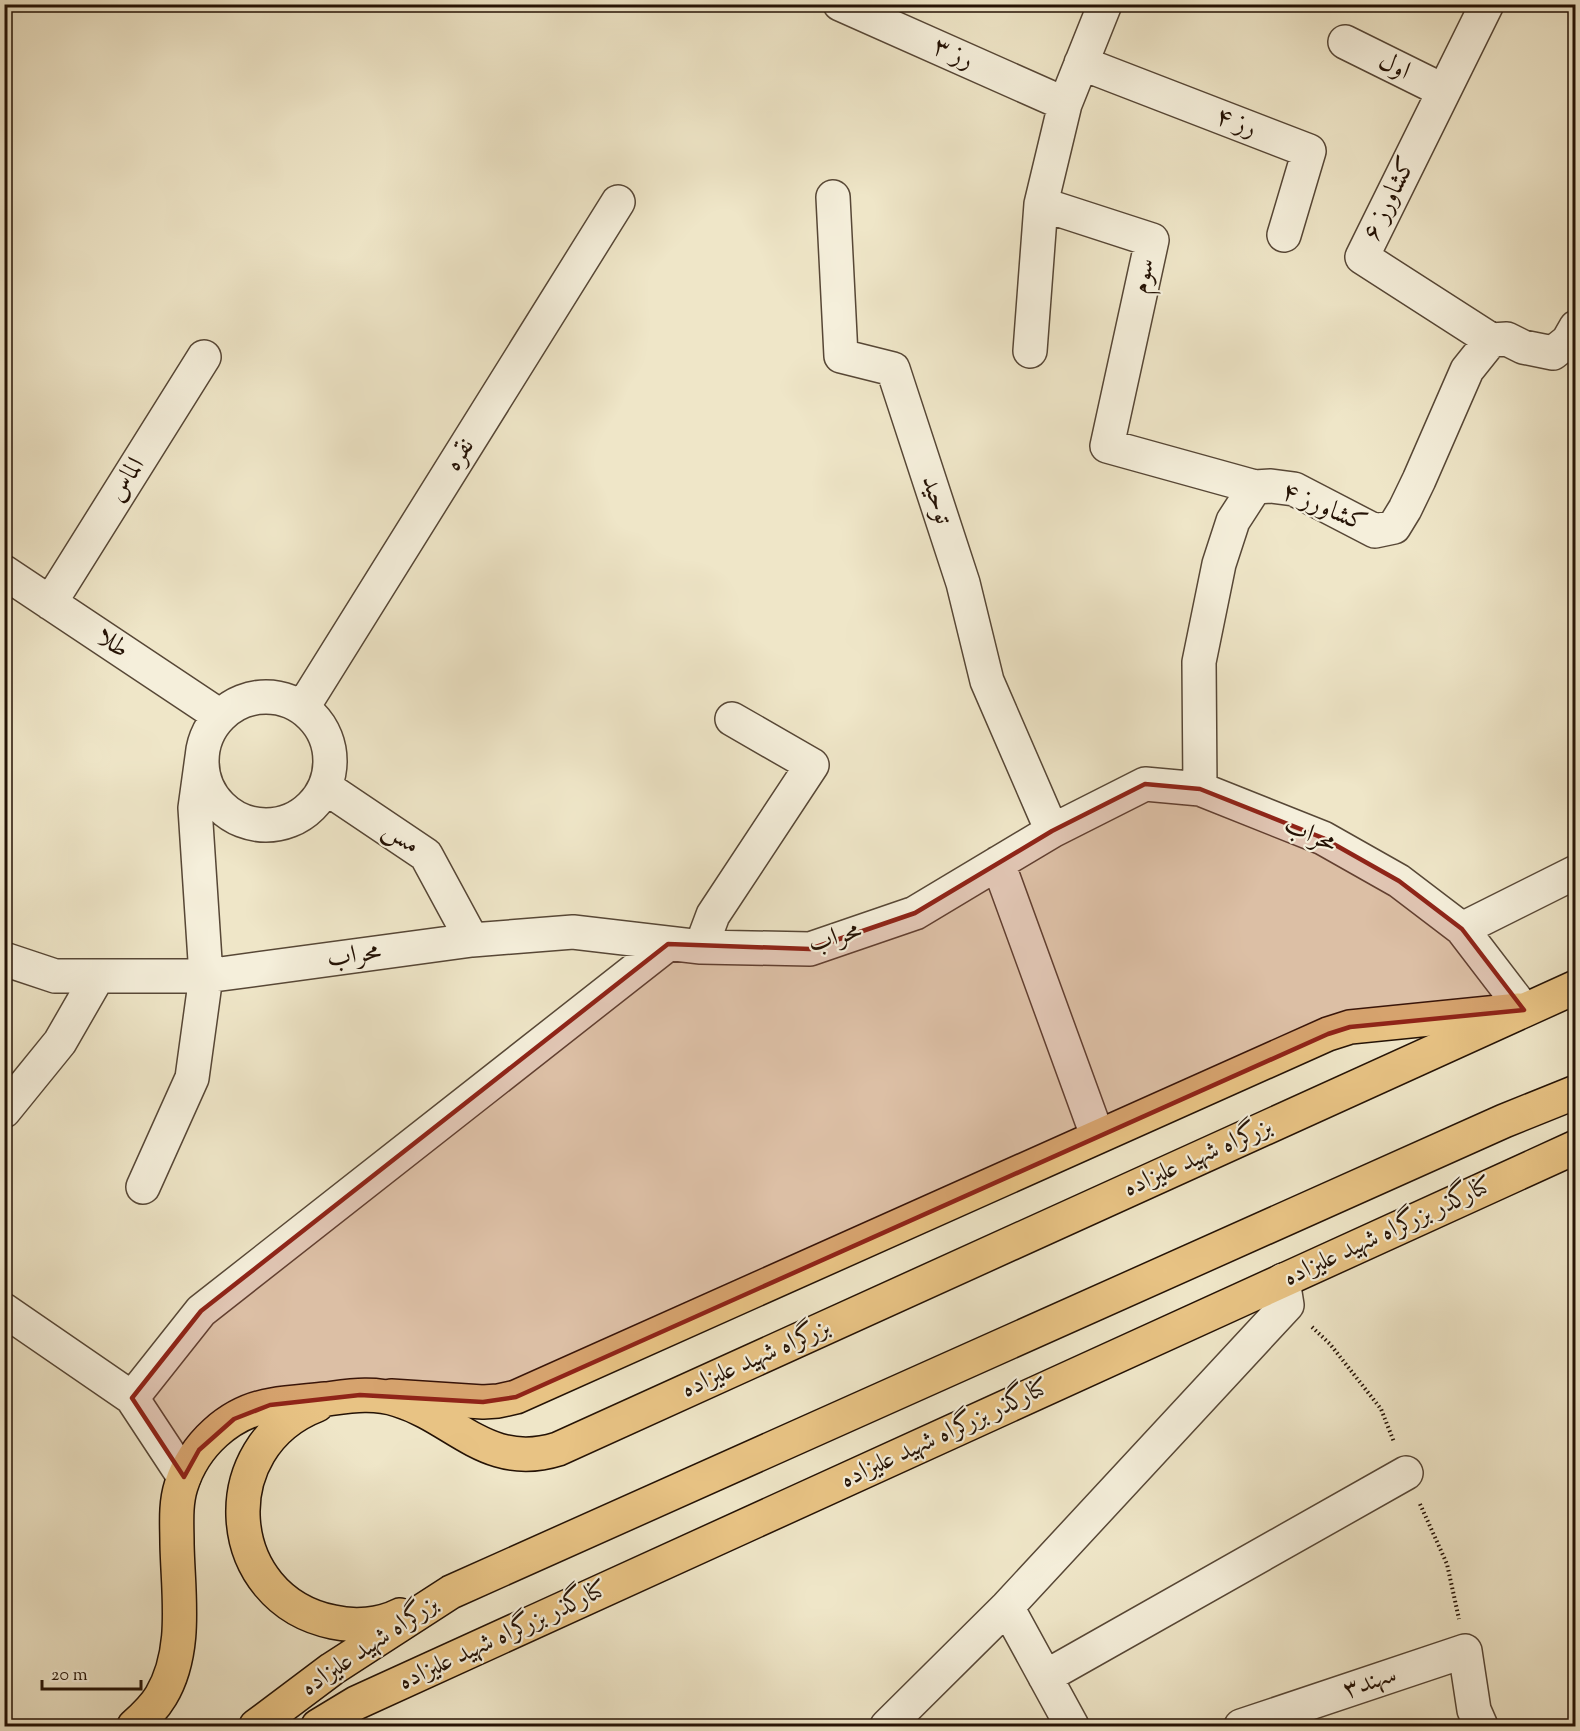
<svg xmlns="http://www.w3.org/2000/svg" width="1580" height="1731" viewBox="0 0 1580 1731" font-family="'Sorts Mill Goudy',Amiri,serif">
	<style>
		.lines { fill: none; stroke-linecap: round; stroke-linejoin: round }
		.minor-casing { stroke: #574736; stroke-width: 36 }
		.major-casing { stroke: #241205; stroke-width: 36 }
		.highway-casing { stroke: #241205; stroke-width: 36 }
		.path { stroke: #241205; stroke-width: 4; stroke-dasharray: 1.5 3; stroke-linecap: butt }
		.minor { stroke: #f5efdb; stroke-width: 33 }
		.major { stroke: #e8c384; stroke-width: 33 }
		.highway { stroke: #e8c384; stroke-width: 33 }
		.marked { fill: #8f2418; fill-opacity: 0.2; stroke: #8f2418; stroke-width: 4.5; stroke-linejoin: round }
		.labels { text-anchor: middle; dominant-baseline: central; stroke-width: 4.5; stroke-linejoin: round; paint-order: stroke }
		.street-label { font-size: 26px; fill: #241205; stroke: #f5efdb }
	</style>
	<rect width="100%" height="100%" fill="#efe6c8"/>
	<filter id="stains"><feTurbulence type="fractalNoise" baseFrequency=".00333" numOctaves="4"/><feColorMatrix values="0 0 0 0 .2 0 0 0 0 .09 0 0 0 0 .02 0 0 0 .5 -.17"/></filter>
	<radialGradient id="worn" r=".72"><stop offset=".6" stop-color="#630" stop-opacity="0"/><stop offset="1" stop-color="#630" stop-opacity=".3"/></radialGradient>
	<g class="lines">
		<defs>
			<path id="minor" d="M 840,4 L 1065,104
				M 1105,4 L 1065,104 L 1041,204 L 1152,240 L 1107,446 L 1255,487
				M 1487,4 L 1362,257 L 1491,340
				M 1345,42 L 1444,91
				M 1081,63 L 1309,151 L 1284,235
				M 833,197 L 841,356 L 893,369 L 963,583 L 987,681 L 1052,831
				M 1030,351 L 1041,204
				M 4,572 L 220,716
				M 50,603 L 204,357
				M202 761a64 64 0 1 1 128 0a64 64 0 1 1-128 0Z
				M 303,707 L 618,202
				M 325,787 L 426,855 L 472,940
				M 1200,789 L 1199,662 L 1219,564 L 1233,521 L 1255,487 L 1271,486 L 1294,489 L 1375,531 L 1394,527 L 1405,509 L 1419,480 L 1467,370 L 1491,340 L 1507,339 L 1523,347 L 1553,353 L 1568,341 L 1576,327
				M 998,863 L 1093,1124
				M 1462,929 L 1576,872
				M 701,947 L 713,915 L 812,765 L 732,719
				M 4,959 L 55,976 L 206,976 L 472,940 L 573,932 L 701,947 L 810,949 L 915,913 L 1052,831 L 1145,784 L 1200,789 L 1323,838 L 1399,881 L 1462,929 L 1524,1010
				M 4,1111 L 60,1042 L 98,976
				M 143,1187 L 192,1078 L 206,976 L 195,808 L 202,757
				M 4,1310 L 132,1398 L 184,1477
				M 132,1398 L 201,1311 L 668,944
				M 1007,1607 L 1072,1726
				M 1045,1677 L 1406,1473
				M 887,1726 L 1007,1607 L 1287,1305 L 1283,1280
				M 1241,1726 L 1465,1651 L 1474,1710 L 1481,1726"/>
			<path id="major" d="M 391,1396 L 483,1402 L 498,1401 L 516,1397 L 1328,1034 L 1350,1027 L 1519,1010
				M 318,1726 L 356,1703 L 1576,1147"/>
			<path id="highway" d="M 317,1405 C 211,1446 221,1599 333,1622 C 355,1627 380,1625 400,1615
				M 134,1726 C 144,1717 154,1708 161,1696 C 188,1651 178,1594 177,1544 C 177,1525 175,1505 181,1486 C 194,1445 229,1412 272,1405 C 289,1402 308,1401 326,1399 C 350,1396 374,1392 398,1400 C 456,1418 488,1471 558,1449 L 1576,987
				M 256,1726 L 332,1669 L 451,1592 L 1504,1121 L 1576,1092"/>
		</defs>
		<!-- minor casing -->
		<use href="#minor" class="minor-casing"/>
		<!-- major casing -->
		<use href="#major" class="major-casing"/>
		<!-- highway casing -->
		<use href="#highway" class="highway-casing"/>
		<!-- path -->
		<path class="path" d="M 1312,1327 L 1330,1344 L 1381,1409 L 1394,1442
			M 1420,1504 L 1447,1564 L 1459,1619"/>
		<!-- minor -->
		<use href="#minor" class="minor"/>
		<!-- major -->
		<use href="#major" class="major"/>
		<!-- highway -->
		<use href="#highway" class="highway"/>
	</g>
	<!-- marked area -->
	<path class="marked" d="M 1145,784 L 1200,789 L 1323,838 L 1399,881 L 1462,929 L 1524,1010 L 1350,1027 L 1328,1034 L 516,1397 L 483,1402 L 360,1395 L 270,1405 L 234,1419 L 199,1450 L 184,1477 L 132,1398 L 201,1311 L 668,944 L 810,949 L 915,913 L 1052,831 Z"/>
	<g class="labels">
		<!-- street labels -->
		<g class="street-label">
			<text transform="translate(953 54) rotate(24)">رز ۳</text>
			<text transform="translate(1394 67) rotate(26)">اول</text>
			<text transform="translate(1236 123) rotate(21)">رز ۴</text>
			<text transform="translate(1390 199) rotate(-64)">کشاورز ۶</text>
			<text transform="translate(1144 276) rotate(-78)">سوم</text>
			<text transform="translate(460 455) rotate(-58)">نقره</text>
			<text transform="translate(127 480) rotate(-58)">الماس</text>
			<text transform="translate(936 500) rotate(72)">توحید</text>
			<text transform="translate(1324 508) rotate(23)">کشاورز ۴</text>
			<text transform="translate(112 644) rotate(34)">طلا</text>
			<text transform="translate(1310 835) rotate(24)">محراب</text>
			<text transform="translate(401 838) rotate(35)">مس</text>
			<text transform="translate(835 938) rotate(-16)">محراب</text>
			<text transform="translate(354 956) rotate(-8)">محراب</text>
			<text transform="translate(1198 1158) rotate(-24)">بزرگراه شهید علیزاده</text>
			<text transform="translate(1388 1232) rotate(-25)">کنارگذر بزرگراه شهید علیزاده</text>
			<text transform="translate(756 1359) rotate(-24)">بزرگراه شهید علیزاده</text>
			<text transform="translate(945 1434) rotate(-25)">کنارگذر بزرگراه شهید علیزاده</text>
			<text transform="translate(503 1636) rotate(-25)">کنارگذر بزرگراه شهید علیزاده</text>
			<text transform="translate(370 1646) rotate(-34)">بزرگراه شهید علیزاده</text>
			<text transform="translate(1370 1683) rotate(-19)">سهند۳</text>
		</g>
	</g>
	<!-- margin -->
	<rect width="1580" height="1731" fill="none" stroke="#efe6c8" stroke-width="24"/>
	<rect x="6" y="6" width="1568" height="1719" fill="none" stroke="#241205" stroke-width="3"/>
	<rect x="12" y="12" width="1556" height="1707" fill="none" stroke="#241205" stroke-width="1.5"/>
	<!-- scale -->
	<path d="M42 1680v9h99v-9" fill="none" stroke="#241205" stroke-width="3"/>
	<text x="51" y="1680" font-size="18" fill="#241205" stroke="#f5efdb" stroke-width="4.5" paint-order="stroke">20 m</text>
	<rect width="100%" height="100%" filter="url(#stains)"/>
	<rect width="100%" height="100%" fill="url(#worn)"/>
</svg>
